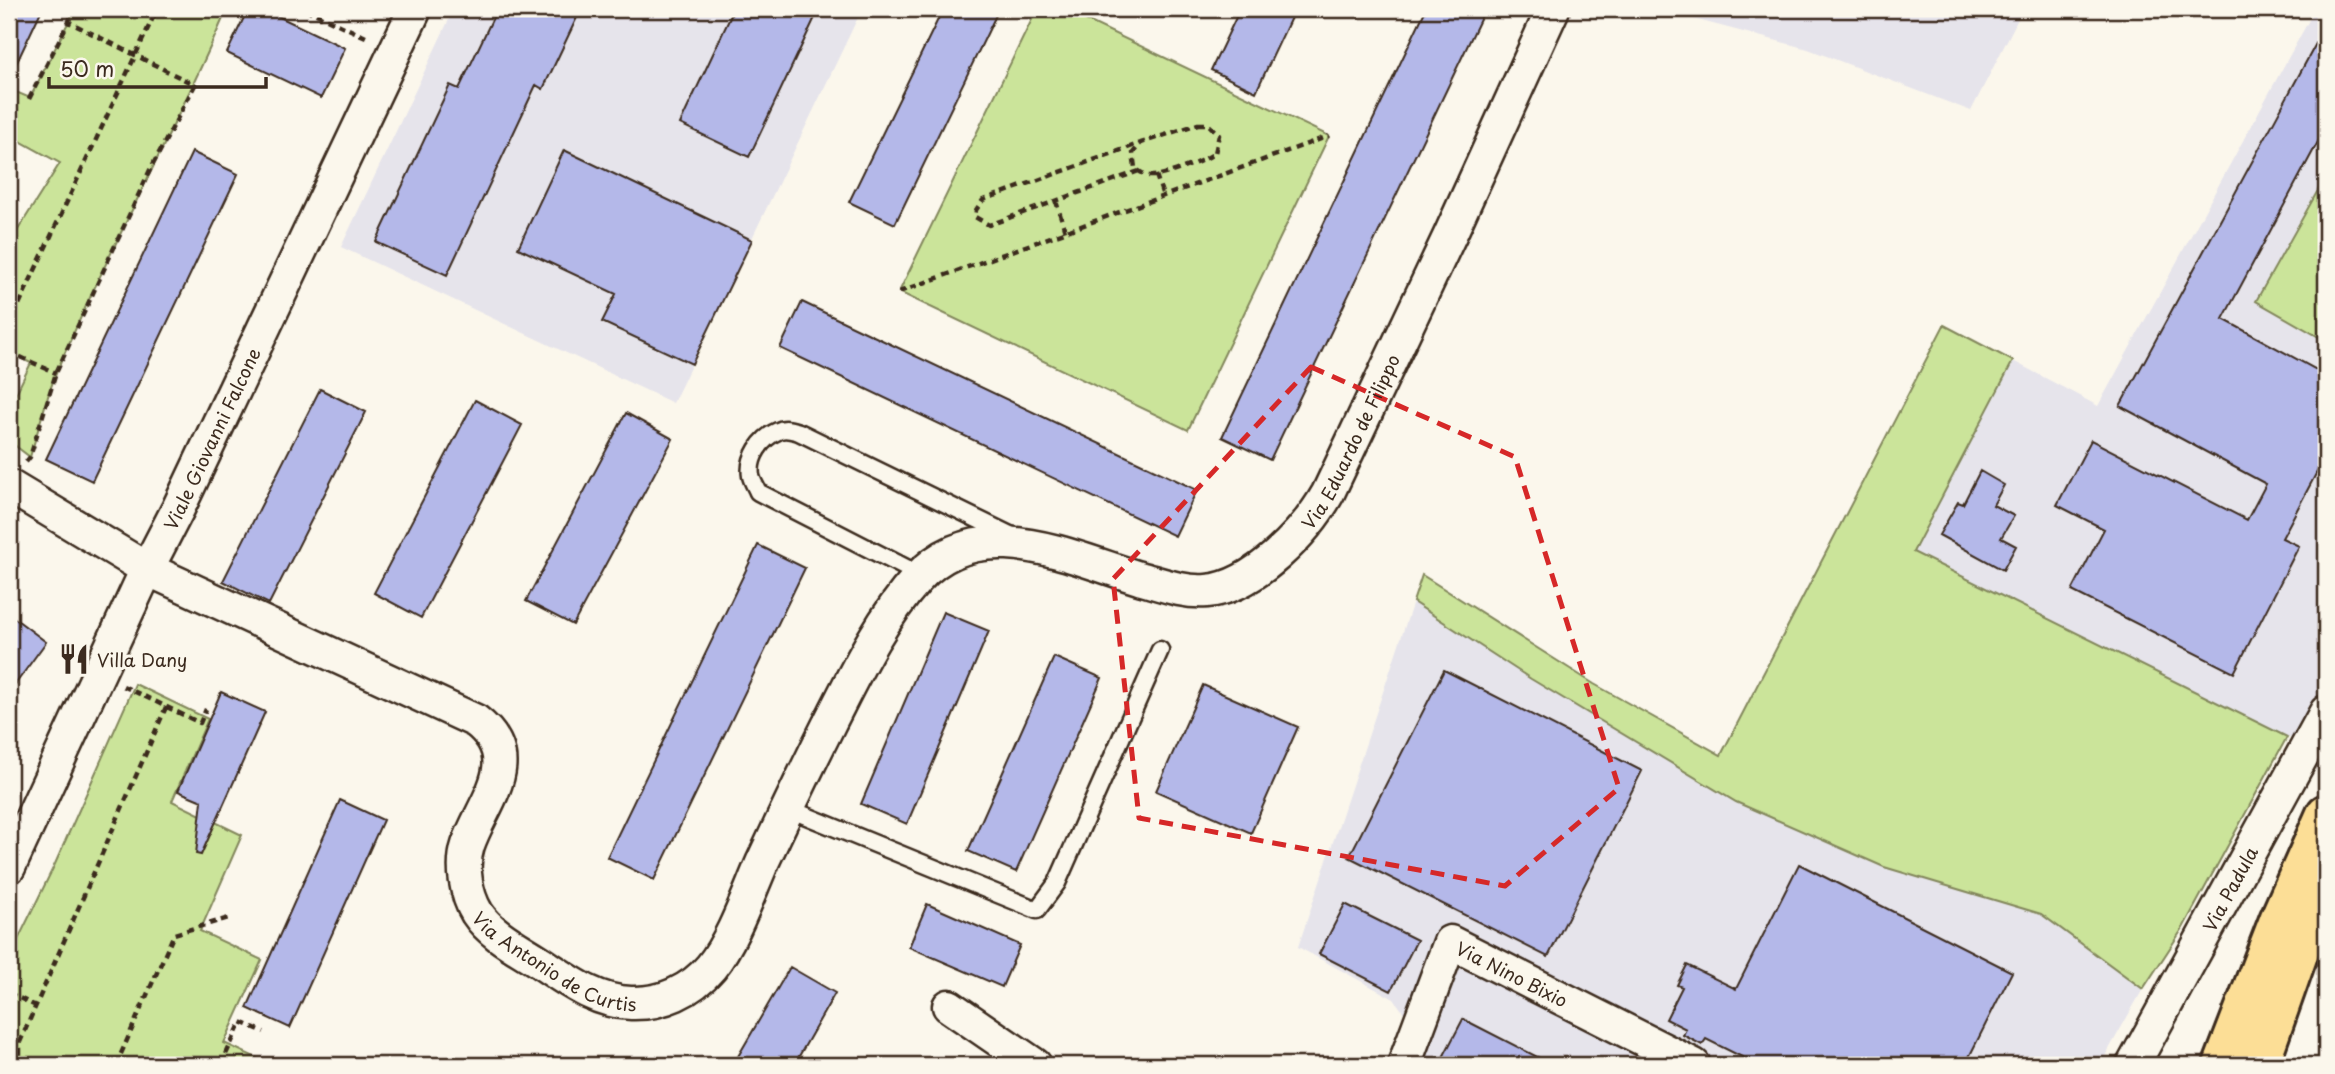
<svg xmlns="http://www.w3.org/2000/svg" width="2335" height="1074" viewBox="0 0 2335 1074" font-family="'Playpen Sans',sans-serif">
	<style>
		.built { fill: #e6e4eb }
		.green { fill: #cbe49a; stroke: #83875c; stroke-width: 2 }
		.building { fill: #b4b8e9; stroke: #3b2a1e; stroke-width: 2 }
		.lines { fill: none; stroke-linecap: round; stroke-linejoin: round }
		.lane-casing { stroke: #3b2a1e; stroke-width: 21 }
		.street-casing { stroke: #3b2a1e; stroke-width: 37 }
		.primary-casing { stroke: #3b2a1e; stroke-width: 44 }
		.path { stroke: #3b2a1e; stroke-width: 4.5; stroke-dasharray: 7 5; stroke-linecap: butt }
		.lane { stroke: #fbf7ec; stroke-width: 16 }
		.street { stroke: #fbf7ec; stroke-width: 32 }
		.primary { stroke: #fcde96; stroke-width: 38 }
		.marked { fill: none; stroke: #d62828; stroke-width: 5; stroke-dasharray: 14 9; stroke-linejoin: round }
		.labels { text-anchor: middle; dominant-baseline: central; stroke-width: 6; stroke-linejoin: round; paint-order: stroke }
		.street-label { font-size: 18px; fill: #3b2a1e; stroke: #fbf7ec }
		.poi-label { font-size: 18px; fill: #3b2a1e; stroke: #fbf7ec; text-anchor: start }
	</style>
	<rect width="100%" height="100%" fill="#fbf7ec"/>
	<filter id="ink" filterUnits="userSpaceOnUse"><feTurbulence type="fractalNoise" baseFrequency=".0143" numOctaves="2"/><feDisplacementMap in="SourceGraphic" scale="14" xChannelSelector="R" yChannelSelector="G"/><feConvolveMatrix kernelMatrix="1 2 1 2 8 2 1 2 1" color-interpolation-filters="sRGB"/></filter>
	<g filter="url(#ink)">
		<!-- built -->
		<path class="built" d="M 454,9 L 862,9 L 673,403 L 341,247 Z
			M 1656,9 L 2023,9 L 1971,111 L 1808,49 Z
			M 2315,9 L 2326,9 L 2326,176 L 2256,301 L 2326,341 L 2326,747 L 2322,754 L 1913,552 L 2013,361 L 2098,406 Z
			M 1413,602 L 1531,679 L 1736,802 L 1884,867 L 2041,914 L 2143,989 L 2100,1065 L 1428,1065 L 1394,1046 L 1406,1016 L 1394,999 L 1298,947 Z"/>
		<!-- green -->
		<path class="green" d="M 75,9 L 227,9 C 175,131 109,248 57,371 C 46,398 39,428 30,457 L 9,441 L 9,408 L 31,363 L 9,353 L 9,244 L 60,163 L 9,135 L 9,89 L 30,98 Z
			M 1037,9 L 1063,9 L 1329,136 L 1188,430 L 899,292 Z
			M 2326,176 L 2326,341 L 2256,301 Z
			M 1944,325 L 2013,361 L 1913,552 L 2287,737 L 2183,928 L 2143,989 L 2041,914 L 1884,867 L 1736,802 L 1531,679 L 1413,602 L 1422,575 L 1594,684 L 1721,755 Z
			M 135,684 L 208,719 L 172,801 L 242,835 L 200,931 L 262,960 L 224,1043 L 272,1065 L 9,1065 L 9,958 L 55,864 Z"/>
		<!-- building -->
		<path class="building" d="M 9,9 L 42,9 L 9,79 Z
			M 248,9 L 263,9 L 345,48 L 321,98 L 227,53 Z
			M 497,9 L 581,9 L 543,89 L 536,85 L 447,275 L 376,242 L 450,85 L 459,89 Z
			M 734,9 L 819,9 L 749,157 L 680,124 Z
			M 943,9 L 999,9 L 895,224 L 849,202 Z
			M 1240,9 L 1295,9 L 1256,92 L 1211,70 Z
			M 1426,9 L 1485,9 L 1270,460 L 1222,437 Z
			M 2326,25 L 2326,127 L 2223,319 L 2326,375 L 2326,455 L 2282,538 L 2299,546 L 2234,673 L 2072,591 L 2104,529 L 2057,505 L 2091,440 L 2247,520 L 2266,484 L 2120,406 Z
			M 564,150 L 752,240 L 692,364 L 602,322 L 616,294 L 518,248 Z
			M 192,152 L 238,174 L 92,481 L 46,459 Z
			M 802,302 L 1197,490 L 1175,536 L 780,348 Z
			M 320,389 L 366,412 L 269,604 L 223,581 Z
			M 475,400 L 522,425 L 421,618 L 374,593 Z
			M 626,413 L 673,439 L 573,625 L 526,601 Z
			M 1980,471 L 2004,485 L 1993,505 L 2014,516 L 2001,538 L 2016,546 L 2003,570 L 1939,535 L 1958,502 L 1963,504 Z
			M 758,545 L 805,568 L 654,880 L 607,857 Z
			M 943,612 L 989,631 L 907,824 L 861,804 Z
			M 9,614 L 46,642 L 9,693 Z
			M 1054,657 L 1102,678 L 1016,872 L 968,851 Z
			M 1444,670 L 1642,771 L 1548,957 L 1349,857 Z
			M 1203,685 L 1298,727 L 1251,833 L 1156,791 Z
			M 221,692 L 265,712 L 201,855 L 196,854 L 202,801 L 178,791 Z
			M 340,800 L 383,820 L 290,1028 L 247,1008 Z
			M 1799,864 L 2012,972 L 1965,1065 L 1758,1065 L 1706,1039 L 1702,1045 L 1683,1035 L 1686,1029 L 1666,1019 L 1682,987 L 1677,985 L 1687,965 L 1736,989 Z
			M 927,904 L 1020,945 L 1002,987 L 909,947 Z
			M 1345,904 L 1417,940 L 1391,991 L 1319,954 Z
			M 790,967 L 835,993 L 794,1065 L 733,1065 Z
			M 1463,1019 L 1553,1065 L 1439,1065 Z"/>
		<g class="lines">
			<defs>
				<path id="lane" d="M 920,575 L 758,492 C 756,487 752,481 751,476 C 748,458 761,438 778,431 C 785,427 792,430 799,432 L 1012,536
					M 787,808 L 1037,910 L 1057,883 L 1160,650"/>
				<g id="street">
					<path id="s1" d="M 9,486 L 147,569 L 476,721 C 526,760 483,801 468,845 C 461,866 466,895 477,913 C 492,936 521,949 543,964 C 570,982 597,1002 631,1003 C 662,1004 691,991 711,967 C 733,940 749,893 763,861 C 785,814 807,768 830,722 C 855,673 880,620 917,579 C 977,511 1067,556 1139,578 C 1161,584 1184,593 1207,591 C 1254,587 1306,532 1328,493 L 1450,235 L 1553,9"/>
					<path id="s2" d="M 9,867 L 147,569 L 178,509 L 415,9"/>
					<path d="M 949,1006 L 1035,1065"/>
					<path id="s3" d="M 1404,1065 L 1450,942 L 1694,1065"/>
					<path id="s4" d="M 2133,1065 L 2326,712"/>
				</g>
				<path id="primary" d="M 2223,1065 L 2279,920 L 2326,814
					M 2259,1065 L 2305,934 L 2326,885"/>
			</defs>
			<!-- lane casing -->
			<use href="#lane" class="lane-casing"/>
			<!-- street casing -->
			<use href="#street" class="street-casing"/>
			<!-- primary casing -->
			<use href="#primary" class="primary-casing"/>
			<!-- path -->
			<path class="path" d="M 305,9 L 368,38
				M 29,99 L 75,9
				M 1198,124 L 1208,124 L 1219,135 L 1215,153 C 1204,161 1164,177 1150,176 C 1144,175 1140,172 1135,168 L 1133,153 L 1141,143 Z
				M 1139,171 L 989,225 L 975,217 L 976,210 L 983,200 L 1141,143
				M 1156,175 L 1163,196
				M 1056,201 L 1065,231
				M 899,292 L 1329,136
				M 9,326 L 157,9
				M 9,352 L 56,373
				M 26,462 L 30,457 L 56,373 L 150,170 L 195,85 L 69,22
				M 123,686 L 200,723 L 206,709
				M 9,993 L 36,1006
				M 26,1065 L 20,1056 L 20,1042 L 166,707
				M 116,1065 L 174,934 L 229,918
				M 221,1065 L 241,1022 L 264,1032"/>
			<!-- lane -->
			<use href="#lane" class="lane"/>
			<!-- street -->
			<use href="#street" class="street"/>
			<!-- primary -->
			<use href="#primary" class="primary"/>
		</g>
	</g>
	<!-- marked area -->
	<path class="marked" d="M 1311,367 L 1515,457 L 1619,788 L 1505,886 L 1139,818 L 1113,579 Z"/>
	<!-- icons -->
	<defs>
		<symbol id="restaurant-bare" viewBox="-9 -9 18 18"><path d="M-5-6h1v4h1v-4h1v4h1v-4h1v5L-1.5 .5V6h-2V.5L-5-1ZM5-6V6H3V1.5H1.5Q1.5-4 5-6Z" fill="#3b2a1e" stroke="#fbf7ec" stroke-width="2.5" paint-order="stroke"/></symbol>
	</defs>
	<g fill-rule="evenodd">
		<use href="#restaurant-bare" x="52" y="637" width="44" height="44"/>
	</g>
	<g class="labels">
		<!-- street labels -->
		<g class="street-label">
			<text stroke="none"><textPath href="#s2" startOffset="474">Viale Giovanni Falcone</textPath></text>
			<text stroke="none"><textPath href="#s1" startOffset="1969">Via Eduardo de Filippo</textPath></text>
			<text stroke="none"><textPath href="#s4" startOffset="201">Via Padula</textPath></text>
			<text stroke="none"><textPath href="#s1" startOffset="826">Via Antonio de Curtis</textPath></text>
			<text stroke="none"><textPath href="#s3" startOffset="201">Via Nino Bixio</textPath></text>
		</g>
		<!-- poi labels -->
		<g class="poi-label">
			<text x="97" y="659">Villa Dany</text>
		</g>
	</g>
	<!-- margin -->
	<rect width="2335" height="1074" fill="none" stroke="#fbf7ec" stroke-width="35"/>
	<rect x="18" y="18" width="2300" height="1039" fill="none" stroke="#3b2a1e" stroke-width="2.5" filter="url(#ink)"/>
	<!-- scale -->
	<path d="M49 77v10h217v-10" fill="none" stroke="#3b2a1e" stroke-width="3.5"/>
	<text x="60" y="77" font-size="21" fill="#3b2a1e" stroke="#fbf7ec" stroke-width="5" paint-order="stroke">50 m</text>
</svg>
